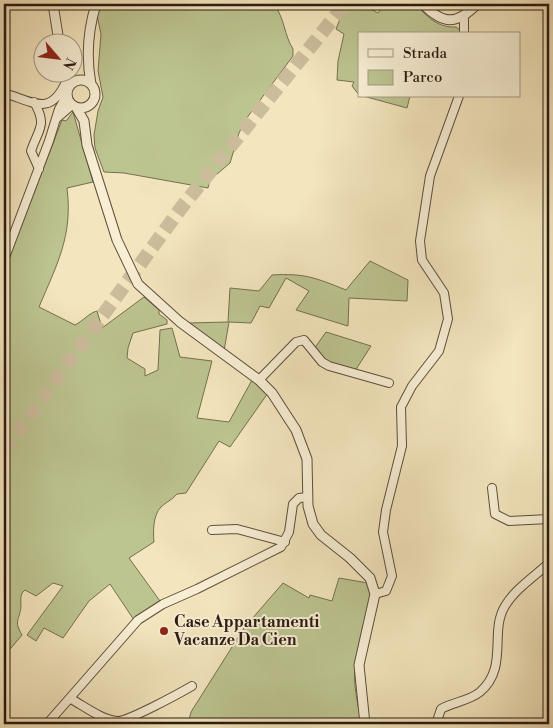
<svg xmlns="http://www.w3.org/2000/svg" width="553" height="728" viewBox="0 0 553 728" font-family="'Libre Bodoni',serif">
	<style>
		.green { fill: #bcc490; stroke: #746f51 }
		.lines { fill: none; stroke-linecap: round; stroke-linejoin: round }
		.motorway-tunnel { stroke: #cbbc9b; stroke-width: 14; stroke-dasharray: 14 7; stroke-linecap: butt }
		.minor-casing { stroke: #5d4d3d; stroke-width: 10 }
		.tertiary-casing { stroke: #5d4d3d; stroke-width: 11 }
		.minor { stroke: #f7eed4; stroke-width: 8 }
		.tertiary { stroke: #f7eed4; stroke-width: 9 }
		.poi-dot { fill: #8f2418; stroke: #f7eed4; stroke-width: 2 }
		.labels { text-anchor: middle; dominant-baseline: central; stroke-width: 4; stroke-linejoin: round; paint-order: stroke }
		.poi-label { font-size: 16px; font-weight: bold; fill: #2b1a12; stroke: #f7eed4; text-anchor: start }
	</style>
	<rect width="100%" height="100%" fill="#f3e5bd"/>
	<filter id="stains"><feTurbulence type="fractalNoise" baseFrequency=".004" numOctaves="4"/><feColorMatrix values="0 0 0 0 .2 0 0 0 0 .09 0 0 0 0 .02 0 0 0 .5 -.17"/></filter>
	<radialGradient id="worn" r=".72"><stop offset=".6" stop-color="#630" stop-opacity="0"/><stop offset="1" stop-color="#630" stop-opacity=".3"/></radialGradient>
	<!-- green -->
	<path class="green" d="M 102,4 L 274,4 C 285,19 284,35 293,49 L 293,56 L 246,119 L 239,133 L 230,163 L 210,180 L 208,188 L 124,173 L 104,172 L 95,148 L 94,135 L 98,111 L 103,97 L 98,71 L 101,34 L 97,15 Z
		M 346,4 L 361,4 L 378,13 L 384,4 L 415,4 C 427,16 437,28 456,27 L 460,30 L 459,34 L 359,34 L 359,95 L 352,86 L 354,82 L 337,80 L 338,61 L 344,34 L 336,29 Z
		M 363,96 L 410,96 L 407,108 Z
		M 73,112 L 93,182 L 67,188 C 73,236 57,264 39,307 L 75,325 C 83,321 89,313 97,311 L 102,328 L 144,297 L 159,310 L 159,314 L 167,320 L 167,324 L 133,333 L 128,348 L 127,358 L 145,369 L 145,376 L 158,370 L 160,330 L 172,328 L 180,357 L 212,361 L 197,418 L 229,422 L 252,380 L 268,393 L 230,447 L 219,441 L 186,493 L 177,494 C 172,500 166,502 161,507 C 153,515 153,531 154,542 L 129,558 L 160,601 L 134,620 L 110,584 L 89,601 L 63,638 L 44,628 L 36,641 L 27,635 L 63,586 L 53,583 L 36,596 L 25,590 L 22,593 C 20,598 21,602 21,606 C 20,620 13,620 22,635 L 6,654 L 4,653 L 4,271 L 62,120 L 66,121 Z
		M 370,261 L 408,280 L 407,301 L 349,298 L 348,326 L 296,310 L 309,291 L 286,278 L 269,308 L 260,306 L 251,323 L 229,322 L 224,351 L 188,323 L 228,322 L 230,288 L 259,291 L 272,275 C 305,273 316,278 346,290 Z
		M 326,332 L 371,346 L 355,371 L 328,363 L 314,349 Z
		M 339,578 L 368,583 C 376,611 358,640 355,667 C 353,685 358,706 362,724 L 188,724 L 191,712 L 244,628 L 283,583 L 309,598 L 310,595 L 332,601 Z"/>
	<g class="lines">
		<!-- motorway-tunnel -->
		<path class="motorway-tunnel" d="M 4,451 L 181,208 L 345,4"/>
		<defs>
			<path id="minor" d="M 464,17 L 464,34
				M 4,93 C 34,102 50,117 66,82
				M 34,102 C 48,126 38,129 31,151 L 39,169
				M 57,118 L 72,105
				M 4,260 L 49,141 L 59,109 L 67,95
				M 259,380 L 296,342 L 304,340 L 322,362 L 329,366 L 389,383
				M 492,488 L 495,514 L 509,521 L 549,519
				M 212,530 L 237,529 L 285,542
				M 375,594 L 386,591 L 392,576 L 383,532 L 386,510 L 402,446 L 401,407 L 412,386 L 439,351 L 448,319 L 444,293 L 422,260 L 420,241 L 430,176 L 459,96
				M 71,699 C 84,706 102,720 117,721 C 127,722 180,693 192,686
				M 47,724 L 138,620 L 163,604 L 197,589 L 281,547 L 289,532 L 293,504 L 299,498 L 308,497
				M 436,724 L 441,709 C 453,702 469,701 480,692 C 509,667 489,632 505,606 C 515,589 535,576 549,563"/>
			<path id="tertiary" d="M 53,4 L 59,42
				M 423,4 C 443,25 457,25 477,4
				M 63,72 L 68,88
				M67 94a14 14 0 1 1 28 0a14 14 0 1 1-28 0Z
				M 91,84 C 86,57 88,30 96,4
				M 76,107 L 84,121 L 87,145 L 117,240 L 138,284 L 180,322 L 259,380 L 272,393 L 296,430 L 307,459 L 308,506 L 313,524 L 321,535 L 350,558 L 370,578 L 375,594 L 359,665 L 365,724"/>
		</defs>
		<!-- minor casing -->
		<use href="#minor" class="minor-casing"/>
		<!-- tertiary casing -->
		<use href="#tertiary" class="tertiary-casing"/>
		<!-- minor -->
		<use href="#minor" class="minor"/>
		<!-- tertiary -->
		<use href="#tertiary" class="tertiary"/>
	</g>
	<!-- markers -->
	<circle class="poi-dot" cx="164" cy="631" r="5"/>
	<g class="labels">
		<!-- poi labels -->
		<g class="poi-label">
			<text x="174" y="622">Case Appartamenti<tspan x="174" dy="18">Vacanze Da Cien</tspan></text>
		</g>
	</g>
	<!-- margin -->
	<rect width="553" height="728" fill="none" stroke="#f3e5bd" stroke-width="20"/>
	<rect x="5" y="5" width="543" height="718" fill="none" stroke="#2b1a12" stroke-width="2.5"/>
	<rect x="10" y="10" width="533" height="708" fill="none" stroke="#2b1a12"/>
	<!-- legend -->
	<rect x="358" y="32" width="162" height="65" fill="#f7eed4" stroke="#a59986"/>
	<rect x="368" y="49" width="25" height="8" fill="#f7eed4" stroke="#a59986"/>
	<text x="403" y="58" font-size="15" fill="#2b1a12">Strada</text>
	<rect x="368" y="70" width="25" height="15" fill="#bcc490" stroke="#a59986"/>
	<text x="403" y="82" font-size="15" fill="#2b1a12">Parco</text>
	<!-- north arrow -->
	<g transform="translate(58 58) rotate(118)"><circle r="24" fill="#f7eed4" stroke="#a59986"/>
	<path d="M0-4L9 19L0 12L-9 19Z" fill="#8f2418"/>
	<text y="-8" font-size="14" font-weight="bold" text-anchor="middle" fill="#2b1a12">N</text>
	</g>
	<rect width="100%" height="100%" filter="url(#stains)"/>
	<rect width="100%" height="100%" fill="url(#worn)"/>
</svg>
